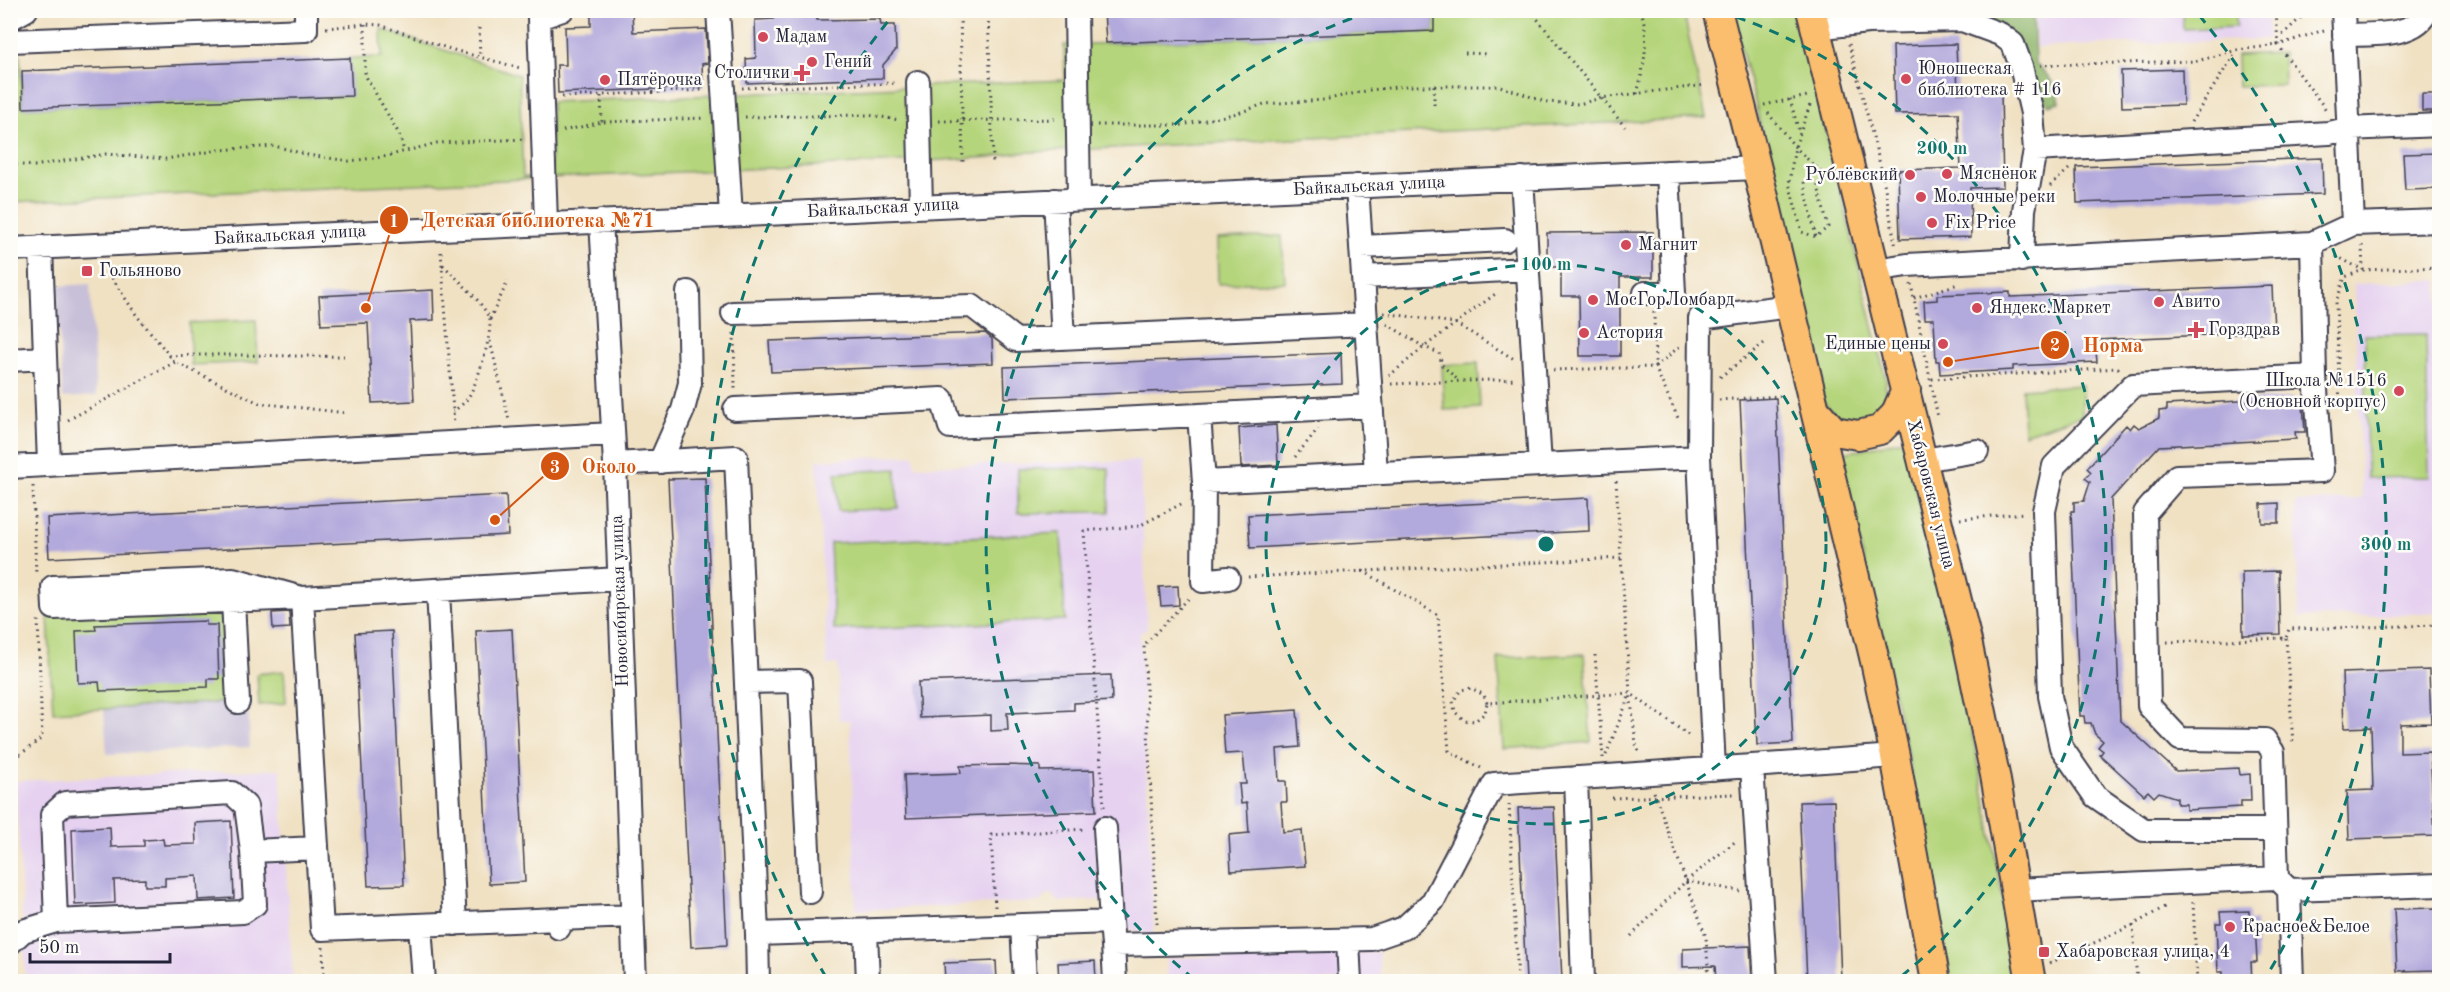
<svg xmlns="http://www.w3.org/2000/svg" width="2450" height="992" viewBox="0 0 2450 992" font-family="'Old Standard TT',serif">
	<style>
		.built { fill: #e6d2f0 }
		.industrial { fill: #c8bfd8 }
		.green { fill: #b5d57c; stroke: #6c7c5c; stroke-width: 1.5 }
		.forest { fill: #90b66c; stroke: #596c54; stroke-width: 1.5 }
		.building { fill: #b2a9dc }
		.lines { fill: none; stroke-linecap: round; stroke-linejoin: round }
		.minor-casing { stroke: #413f4f; stroke-width: 26 }
		.major-casing { stroke: #413f4f; stroke-width: 32 }
		.path { stroke: #413f4f; stroke-width: 3; stroke-dasharray: 1.5 4.5; stroke-linecap: butt }
		.minor { stroke: #fff; stroke-width: 22 }
		.major { stroke: #fbbd6e; stroke-width: 28 }
		.ring { fill: none; stroke: #0f766e; stroke-width: 3; stroke-dasharray: 10 8 }
		.poi-dot { fill: #d1495b; stroke: #fdfcf7; stroke-width: 2 }
		.labels { text-anchor: middle; dominant-baseline: central; stroke-width: 5; stroke-linejoin: round; paint-order: stroke }
		.poi-label { font-size: 18px; fill: #22223b; stroke: #fdfcf7; text-anchor: start }
		.street-label { font-size: 18px; fill: #22223b; stroke: #fdfcf7 }
		.centre { fill: #0f766e; stroke: #fdfcf7; stroke-width: 3 }
		.ring-label { font-size: 18px; text-anchor: middle; font-weight: bold; fill: #0f766e; stroke: #fdfcf7; stroke-width: 5; stroke-linejoin: round; paint-order: stroke }
		.leader { fill: none; stroke: #d45411; stroke-width: 2 }
		.callout-dot { fill: #d45411; stroke: #fdfcf7; stroke-width: 2 }
		.mark-label { font-size: 18px; text-anchor: middle; font-weight: bold; fill: #fff }
		.callout-label { font-size: 20px; text-anchor: middle; font-weight: bold; fill: #d45411; stroke: #fdfcf7; stroke-width: 5; stroke-linejoin: round; paint-order: stroke }
	</style>
	<rect width="100%" height="100%" fill="#fdfcf7"/>
	<filter id="ink" filterUnits="userSpaceOnUse"><feTurbulence type="fractalNoise" baseFrequency=".0167" numOctaves="2"/><feDisplacementMap in="SourceGraphic" scale="12" xChannelSelector="R" yChannelSelector="G"/><feConvolveMatrix kernelMatrix="1 2 1 2 8 2 1 2 1" color-interpolation-filters="sRGB"/></filter>
	<filter id="wash" filterUnits="userSpaceOnUse"><feTurbulence type="fractalNoise" baseFrequency=".008" numOctaves="4" result="noise"/><feDisplacementMap in="SourceGraphic" scale="24" xChannelSelector="R" yChannelSelector="G"/><feGaussianBlur stdDeviation="1.35" result="paint"/><feColorMatrix in="noise" values="0 0 0 0 0 0 0 0 0 0 0 0 0 0 0 0 0 1.4 0 .05"/><feComposite in="paint" operator="in"/></filter>
	<g filter="url(#wash)">
		<rect width="100%" height="100%" fill="#f0e1c3"/>
		<!-- built -->
		<path class="built" d="M 2035,11 L 2267,11 L 2268,39 L 2036,47 Z
			M 2439,280 L 2439,613 L 2299,618 L 2295,502 L 2362,499 L 2354,284 Z
			M 914,455 L 915,466 L 1140,461 L 1147,628 L 1140,633 L 1154,936 L 1120,926 L 1118,899 L 1059,902 L 1049,893 L 1039,902 L 856,910 L 850,720 L 839,720 L 838,664 L 827,665 L 817,460 Z
			M 280,769 L 293,981 L 26,981 L 16,781 Z
			M 1379,952 L 1380,981 L 1167,981 L 1166,958 Z"/>
		<!-- industrial -->
		<path class="industrial" d="M 90,284 L 96,396 L 63,398 L 57,286 Z
			M 248,701 L 250,747 L 107,754 L 104,709 Z"/>
		<!-- green -->
		<path class="green" d="M 1683,10 L 1706,118 L 1014,153 L 991,157 L 927,161 L 11,202 L 10,56 L 20,55 L 23,108 L 351,96 L 350,58 L 382,57 L 381,29 L 519,75 L 523,177 L 551,176 L 551,102 L 1065,80 L 1064,45 L 1434,31 L 1434,11 Z
			M 1731,11 L 1797,11 L 1886,380 L 1884,399 L 1865,419 L 1850,421 L 1837,415 L 1823,402 L 1754,97 Z
			M 2182,11 L 2236,11 L 2236,27 L 2183,29 Z
			M 2283,53 L 2284,85 L 2238,86 L 2237,55 Z
			M 1282,236 L 1285,282 L 1218,284 L 1217,239 Z
			M 256,320 L 258,362 L 191,365 L 189,323 Z
			M 2426,334 L 2429,477 L 2367,478 L 2365,335 Z
			M 1478,363 L 1480,408 L 1444,410 L 1442,365 Z
			M 2082,385 L 2082,415 L 2024,434 L 2022,389 Z
			M 1903,440 L 1954,648 L 1981,777 L 2017,981 L 1950,981 L 1907,751 L 1841,460 L 1845,453 Z
			M 1109,468 L 1109,512 L 1018,513 L 1018,469 Z
			M 896,469 L 898,508 L 838,511 L 836,473 Z
			M 1061,533 L 1065,620 L 834,630 L 830,543 Z
			M 222,588 L 227,702 L 53,712 L 47,596 Z
			M 1584,654 L 1591,742 L 1504,749 L 1498,658 Z
			M 284,671 L 286,703 L 259,705 L 257,674 Z"/>
		<!-- forest -->
		<path class="forest" d="M 1938,11 L 2033,11 L 2035,62 C 2047,74 2056,84 2060,102 L 2049,105 L 2034,88 L 2007,66 L 2002,55 L 1986,41 Z"/>
		<g id="blocks">
			<!-- building -->
			<path class="building" d="M 591,10 L 632,10 L 633,32 L 706,29 L 708,63 L 702,64 L 703,87 L 558,93 L 557,65 L 566,65 L 565,27 L 591,26 Z
				M 774,10 L 817,10 L 817,20 L 880,19 L 881,25 L 895,25 L 896,50 L 883,65 L 883,78 L 747,83 L 746,59 L 756,58 L 755,20 L 774,19 Z
				M 1104,10 L 1434,10 L 1434,31 L 1106,43 Z
				M 1956,44 L 1958,93 L 2001,92 L 2003,187 L 1970,188 L 1971,237 L 1900,239 L 1898,170 L 1961,168 L 1958,113 L 1895,114 L 1893,46 Z
				M 350,58 L 352,96 L 23,108 L 22,71 Z
				M 2182,69 L 2183,105 L 2122,107 L 2121,71 Z
				M 2422,94 L 2439,94 L 2439,111 L 2422,111 Z
				M 2439,153 L 2439,189 L 2405,190 L 2403,154 Z
				M 2322,158 L 2323,194 L 2077,203 L 2076,167 Z
				M 1653,232 L 1653,277 L 1620,277 L 1620,356 L 1580,356 L 1579,296 L 1561,296 L 1561,267 L 1547,267 L 1547,233 Z
				M 2272,286 L 2274,332 L 2095,340 L 2097,362 L 2013,366 L 2013,370 L 1940,374 L 1939,361 L 1936,361 L 1934,319 L 1925,319 L 1924,301 L 1937,300 L 1937,295 L 2010,292 L 2010,297 Z
				M 433,290 L 434,320 L 410,321 L 414,401 L 372,403 L 368,323 L 321,325 L 319,296 Z
				M 985,333 L 992,339 L 993,363 L 771,372 L 769,341 Z
				M 1341,353 L 1342,384 L 1005,398 L 1004,367 Z
				M 1776,398 L 1793,743 L 1757,745 L 1740,400 Z
				M 2294,398 L 2294,404 L 2303,404 L 2305,432 L 2295,432 L 2296,439 L 2159,446 L 2111,499 L 2120,720 L 2176,771 L 2239,768 L 2240,775 L 2250,774 L 2251,801 L 2241,801 L 2241,807 L 2186,810 L 2186,804 L 2177,804 L 2177,798 L 2159,792 L 2154,797 L 2148,791 L 2144,795 L 2100,755 L 2103,751 L 2098,747 L 2103,741 L 2095,734 L 2091,723 L 2085,723 L 2084,716 L 2080,716 L 2071,511 L 2074,511 L 2074,502 L 2084,501 L 2090,482 L 2085,478 L 2091,472 L 2087,468 L 2126,425 L 2130,429 L 2134,424 L 2139,428 L 2159,418 L 2159,411 L 2167,410 L 2167,405 Z
				M 1276,425 L 1278,465 L 1241,467 L 1239,428 Z
				M 705,478 L 727,945 L 691,947 L 668,479 Z
				M 506,495 L 508,535 L 49,558 L 47,518 Z
				M 1588,498 L 1589,531 L 1250,548 L 1248,515 Z
				M 2279,503 L 2279,523 L 2262,523 L 2261,504 Z
				M 2278,571 L 2280,634 L 2243,635 L 2242,572 Z
				M 1178,586 L 1179,605 L 1161,606 L 1159,587 Z
				M 289,612 L 290,628 L 273,629 L 272,613 Z
				M 206,621 L 206,625 L 217,625 L 219,679 L 208,679 L 208,687 L 100,691 L 99,682 L 78,683 L 76,631 L 96,630 L 95,625 Z
				M 512,629 L 525,882 L 489,884 L 476,631 Z
				M 392,631 L 404,885 L 368,886 L 355,633 Z
				M 2429,670 L 2431,723 L 2400,724 L 2400,753 L 2430,752 L 2435,836 L 2349,839 L 2347,791 L 2373,790 L 2371,727 L 2344,728 L 2342,673 Z
				M 1111,675 L 1112,701 L 1074,703 L 1074,710 L 1007,713 L 1008,730 L 991,731 L 991,715 L 920,718 L 918,682 Z
				M 1297,710 L 1300,747 L 1277,749 L 1279,781 L 1286,781 L 1287,802 L 1281,802 L 1283,832 L 1302,830 L 1305,866 L 1231,871 L 1229,835 L 1249,833 L 1247,803 L 1241,804 L 1239,784 L 1246,784 L 1243,753 L 1225,754 L 1222,715 Z
				M 1004,765 L 1040,766 L 1040,771 L 1094,770 L 1096,811 L 906,818 L 904,775 L 961,773 L 960,766 Z
				M 1834,801 L 1841,981 L 1807,981 L 1799,802 Z
				M 1554,807 L 1562,981 L 1526,981 L 1518,808 Z
				M 231,821 L 234,898 L 198,900 L 197,876 L 165,878 L 165,886 L 145,886 L 145,879 L 114,880 L 115,903 L 75,905 L 72,829 L 110,827 L 111,847 L 144,846 L 144,840 L 163,839 L 164,845 L 196,844 L 195,823 Z
				M 2439,908 L 2439,970 L 2397,971 L 2394,909 Z
				M 2249,911 L 2249,921 L 2255,921 L 2257,962 L 2251,962 L 2252,981 L 2223,981 L 2223,972 L 2218,972 L 2216,923 L 2221,923 L 2220,912 Z
				M 1750,946 L 1752,981 L 1716,981 L 1715,966 L 1683,967 L 1683,949 Z
				M 996,961 L 997,981 L 945,981 L 944,963 Z
				M 1095,961 L 1096,981 L 1059,981 L 1058,963 Z"/>
		</g>
	</g>
	<g filter="url(#ink)">
		<use href="#blocks" fill-opacity="0" stroke="#413f4f" stroke-width="1.5"/>
		<g class="lines">
			<defs>
				<path id="minor" d="M 718,10 L 731,215
					M 1076,10 L 1079,199
					M 10,19 L 26,10
					M 1815,28 L 1868,22 L 1962,20 L 2000,34 L 2013,44 L 2021,66 L 2032,113 L 2035,150 L 2329,133 L 2347,129 L 2440,125
					M 2344,35 C 2368,34 2418,38 2427,10
					M 10,41 L 306,30 L 306,10
					M 918,82 L 921,206
					M 1522,178 L 1540,465
					M 1357,186 L 1376,473
					M 1055,200 L 1063,338
					M 601,221 L 615,464 L 635,982
					M 546,223 L 539,18 L 562,10
					M 2353,224 L 2440,221
					M 41,247 L 49,464
					M 1361,247 L 1505,240
					M 10,249 L 1756,168
					M 2022,260 L 2024,210 L 2035,150
					M 1875,270 L 1907,265 L 2312,243
					M 1363,277 L 1528,269
					M 1645,293 L 1674,293 L 1668,172
					M 733,313 L 972,306 L 1016,340 L 1366,324
					M 10,360 L 45,358
					M 735,409 L 942,399 L 950,427 L 1199,415 L 1204,482 L 1203,581 L 1228,578
					M 1199,415 L 1371,406
					M 1923,460 L 1977,451
					M 660,462 L 683,410 L 690,383 L 688,292
					M 615,464 L 736,457 L 757,934
					M 10,467 L 613,434
					M 1204,482 L 1699,457
					M 438,590 L 455,924
					M 233,600 L 238,702
					M 746,682 L 800,681 L 810,892
					M 1752,766 L 1766,982
					M 1714,769 L 1699,457 L 1700,318 L 1790,306
					M 1576,778 L 1583,982
					M 1105,828 L 1111,922
					M 2275,830 L 2144,830 L 2095,796 L 2061,747 L 2050,696 L 2044,511 L 2054,466 L 2133,385 L 2315,376
					M 2277,878 L 2273,752 L 2265,740 L 2180,739 L 2149,706 L 2145,513 L 2177,476 L 2322,471 L 2315,376 L 2312,243 L 2353,224 L 2343,10
					M 2015,890 L 2277,878 L 2289,890 L 2440,885
					M 2289,890 L 2292,982
					M 558,919 L 322,929 L 302,598 L 54,608 L 53,587 L 233,579 L 302,598 L 619,579
					M 56,921 L 52,815 L 65,803 L 232,793 L 246,806 L 252,851
					M 420,925 L 424,982
					M 1022,925 L 1025,982
					M 559,928 L 558,919 L 632,916
					M 866,931 L 868,982
					M 1348,940 L 1350,982
					M 10,943 L 23,931 L 56,921 L 243,912 L 255,904 L 252,851 L 317,848
					M 1113,945 L 1115,982
					M 758,982 L 757,934 L 1111,922 L 1113,945 L 1372,939 L 1404,928 L 1433,901 L 1494,784 L 1895,756"/>
				<path id="major" d="M 1717,10 L 1762,189 L 1875,661 L 1895,756 L 1936,982
					M 1811,10 L 1967,641 L 1995,775 L 2031,982
					M 1816,411 L 1834,431 L 1858,435 L 1880,430 L 1895,415 L 1906,390"/>
			</defs>
			<!-- minor casing -->
			<use href="#minor" class="minor-casing"/>
			<!-- major casing -->
			<use href="#major" class="major-casing"/>
			<!-- path -->
			<path class="path" d="M 960,10 L 963,163
				M 988,10 L 993,162
				M 1530,10 L 1625,127
				M 365,24 L 365,75 L 399,134 L 404,151
				M 326,28 L 365,24 L 380,25 L 450,49 L 520,68
				M 479,28 L 480,58
				M 2324,30 L 2278,45 L 2327,111
				M 2278,39 L 2309,10
				M 1849,44 L 1882,172 L 1896,248
				M 1465,53 L 1489,54
				M 2040,65 L 2197,61 L 2237,50 L 2278,45 L 2276,10
				M 742,88 L 897,83
				M 1637,94 C 1644,65 1650,40 1641,10
				M 601,96 L 602,122
				M 562,97 L 702,90
				M 1790,99 L 1799,132
				M 1434,105 L 1434,85
				M 1764,105 L 1808,96
				M 1810,105 L 1795,147 L 1789,183 L 1802,232 L 1816,237 L 1828,227 L 1817,182
				M 1768,113 L 1795,147 L 1828,179
				M 745,117 L 868,115 L 900,120
				M 939,121 L 1059,119
				M 2191,122 L 2236,52
				M 1097,125 L 1182,125 L 1238,113 L 1264,104 L 1324,100 L 1370,90 L 1406,86 L 1500,86 L 1546,102 L 1579,104 L 1601,98 L 1706,85
				M 563,131 L 602,122 L 705,118
				M 10,164 L 34,166 L 106,154 L 166,159 L 219,150 L 275,146 L 308,155 L 349,161 L 383,157 L 437,143 L 525,139
				M 1804,182 L 1816,237
				M 2050,186 L 2069,169
				M 2362,245 L 2363,270
				M 441,252 L 454,424
				M 2336,256 L 2363,270
				M 443,265 C 456,278 483,302 489,318 C 494,332 476,388 467,399 C 464,404 457,408 453,412
				M 112,278 L 137,316 L 175,362 L 259,403 L 347,413
				M 1911,284 L 1938,418
				M 1914,298 L 1958,284
				M 1654,312 L 1655,367
				M 1384,313 L 1455,323 L 1514,359
				M 490,319 L 508,281
				M 1387,324 L 1424,347 L 1439,353 L 1442,365 L 1459,381
				M 734,333 L 735,389
				M 490,341 L 509,420
				M 169,356 C 227,353 285,357 344,356
				M 1655,367 L 1679,347
				M 1553,370 L 1655,367 L 1678,418
				M 1389,376 L 1424,347 L 1498,292
				M 1720,377 L 1767,341
				M 1932,379 L 2118,368 L 2120,371
				M 1391,384 L 1516,379
				M 1719,400 L 1780,396
				M 2340,406 L 2336,302 L 2345,277 L 2363,270 L 2440,267
				M 68,420 L 175,362
				M 1295,457 L 1318,429
				M 1616,481 L 1630,693 L 1636,744 L 1640,755
				M 33,486 L 36,575
				M 1960,519 L 2025,513
				M 1363,571 L 1438,615 L 1449,751 L 1481,768
				M 1248,577 L 1621,558
				M 2286,638 L 2293,744
				M 2167,642 L 2286,638 L 2289,629 L 2440,625
				M 1595,655 L 1603,758
				M 1487,703 L 1484,695 L 1471,688 L 1461,690 L 1453,701 L 1455,712 L 1464,720 L 1475,721 L 1485,713 L 1487,703 L 1630,693 L 1691,737
				M 1606,755 L 1630,694
				M 10,762 L 42,738 L 38,619
				M 1654,792 L 1706,937 L 1709,982
				M 1612,798 L 1734,794
				M 1509,804 L 1518,982
				M 1104,807 L 1084,531 L 1139,526 L 1185,502
				M 1686,881 L 1740,891
				M 2193,902 L 2197,982
				M 995,907 L 991,835 L 1086,829
				M 1157,924 L 1144,645 L 1191,596
				M 2133,925 L 2137,982
				M 1631,936 L 1686,881 L 1736,841
				M 323,947 L 324,982
				M 2050,963 L 2133,925 L 2168,905
				M 778,981 L 786,982"/>
			<!-- minor -->
			<use href="#minor" class="minor"/>
			<!-- major -->
			<use href="#major" class="major"/>
		</g>
	</g>
	<!-- distance rings -->
	<g class="ring">
		<circle cx="1546" cy="544" r="280"/>
		<path d="M1194 979A560 560 0 0 1 1373 11M1719 11A560 560 0 0 1 1898 979"/>
		<path d="M826 977A840 840 0 0 1 893 15M2199 15A840 840 0 0 1 2266 977"/>
	</g>
	<!-- markers -->
	<g class="poi-dot">
		<circle cx="763" cy="37" r="6"/>
		<circle cx="812" cy="62" r="6"/>
		<path d="M799 64h6v6h6v6h-6v6h-6v-6h-6v-6h6z"/>
		<circle cx="1906" cy="79" r="6"/>
		<circle cx="605" cy="80" r="6"/>
		<circle cx="1947" cy="174" r="6"/>
		<circle cx="1910" cy="175" r="6"/>
		<circle cx="1921" cy="197" r="6"/>
		<circle cx="1932" cy="223" r="6"/>
		<circle cx="1626" cy="245" r="6"/>
		<rect x="81" y="265" width="12" height="12" rx="3"/>
		<circle cx="1593" cy="300" r="6"/>
		<circle cx="2159" cy="302" r="6"/>
		<circle cx="1977" cy="308" r="6"/>
		<path d="M2193 321h6v6h6v6h-6v6h-6v-6h-6v-6h6z"/>
		<circle cx="1584" cy="333" r="6"/>
		<circle cx="1943" cy="344" r="6"/>
		<circle cx="2399" cy="391" r="6"/>
		<circle cx="2230" cy="927" r="6"/>
		<rect x="2038" y="946" width="12" height="12" rx="3"/>
	</g>
	<g class="labels">
		<!-- poi labels -->
		<g class="poi-label">
			<text x="775" y="37">Мадам</text>
			<text x="824" y="62">Гений</text>
			<text x="1918" y="69">Юношеская<tspan x="1918" dy="21">библиотека # 116</tspan></text>
			<text x="790" y="73" text-anchor="end">Столички</text>
			<text x="617" y="80">Пятёрочка</text>
			<text x="1959" y="174">Мяснёнок</text>
			<text x="1898" y="175" text-anchor="end">Рублёвский</text>
			<text x="1933" y="197">Молочные реки</text>
			<text x="1944" y="223">Fix Price</text>
			<text x="1638" y="245">Магнит</text>
			<text x="99" y="271">Гольяново</text>
			<text x="1605" y="300">МосГорЛомбард</text>
			<text x="2171" y="302">Авито</text>
			<text x="1989" y="308">Яндекс.Маркет</text>
			<text x="2208" y="330">Горздрав</text>
			<text x="1596" y="333">Астория</text>
			<text x="1931" y="344" text-anchor="end">Единые цены</text>
			<text x="2387" y="381" text-anchor="end">Школа №1516<tspan x="2387" dy="21">(Основной корпус)</tspan></text>
			<text x="2242" y="927">Красное&amp;Белое</text>
			<text x="2056" y="952">Хабаровская улица, 4</text>
		</g>
		<!-- street labels -->
		<g class="street-label">
			<text transform="translate(1369 186) rotate(-3)">Байкальская улица</text>
			<text transform="translate(883 208) rotate(-3)">Байкальская улица</text>
			<text transform="translate(290 235) rotate(-3)">Байкальская улица</text>
			<text transform="translate(1931 494) rotate(76)">Хабаровская улица</text>
			<text transform="translate(620 601) rotate(-92)">Новосибирская улица</text>
		</g>
	</g>
	<circle cx="1546" cy="544" r="9" class="centre"/>
	<g class="ring-label">
		<text x="1942" y="154">200 m</text>
		<text x="1546" y="270">100 m</text>
		<text x="2386" y="550">300 m</text>
	</g>
	<!-- callouts -->
	<path class="leader" d="M366 308L394 220M1948 362L2055 345M495 520L555 466"/>
	<g class="callout-dot">
		<circle cx="366" cy="308" r="6"/>
		<circle cx="1948" cy="362" r="6"/>
		<circle cx="495" cy="520" r="6"/>
		<circle cx="394" cy="220" r="15"/>
		<circle cx="2055" cy="345" r="15"/>
		<circle cx="555" cy="466" r="15"/>
	</g>
	<g class="mark-label">
		<text x="394" y="227">1</text>
		<text x="2055" y="351">2</text>
		<text x="555" y="473">3</text>
	</g>
	<g class="callout-label">
		<text x="538" y="227">Детская библиотека №71</text>
		<text x="2113" y="352">Норма</text>
		<text x="609" y="473">Около</text>
	</g>
	<!-- margin -->
	<rect width="2450" height="992" fill="none" stroke="#fdfcf7" stroke-width="36"/>
	<!-- scale -->
	<path d="M30 953v9h140v-9" fill="none" stroke="#22223b" stroke-width="3"/>
	<text x="39" y="953" font-size="18" fill="#22223b" stroke="#fdfcf7" stroke-width="4.5" paint-order="stroke">50 m</text>
</svg>
